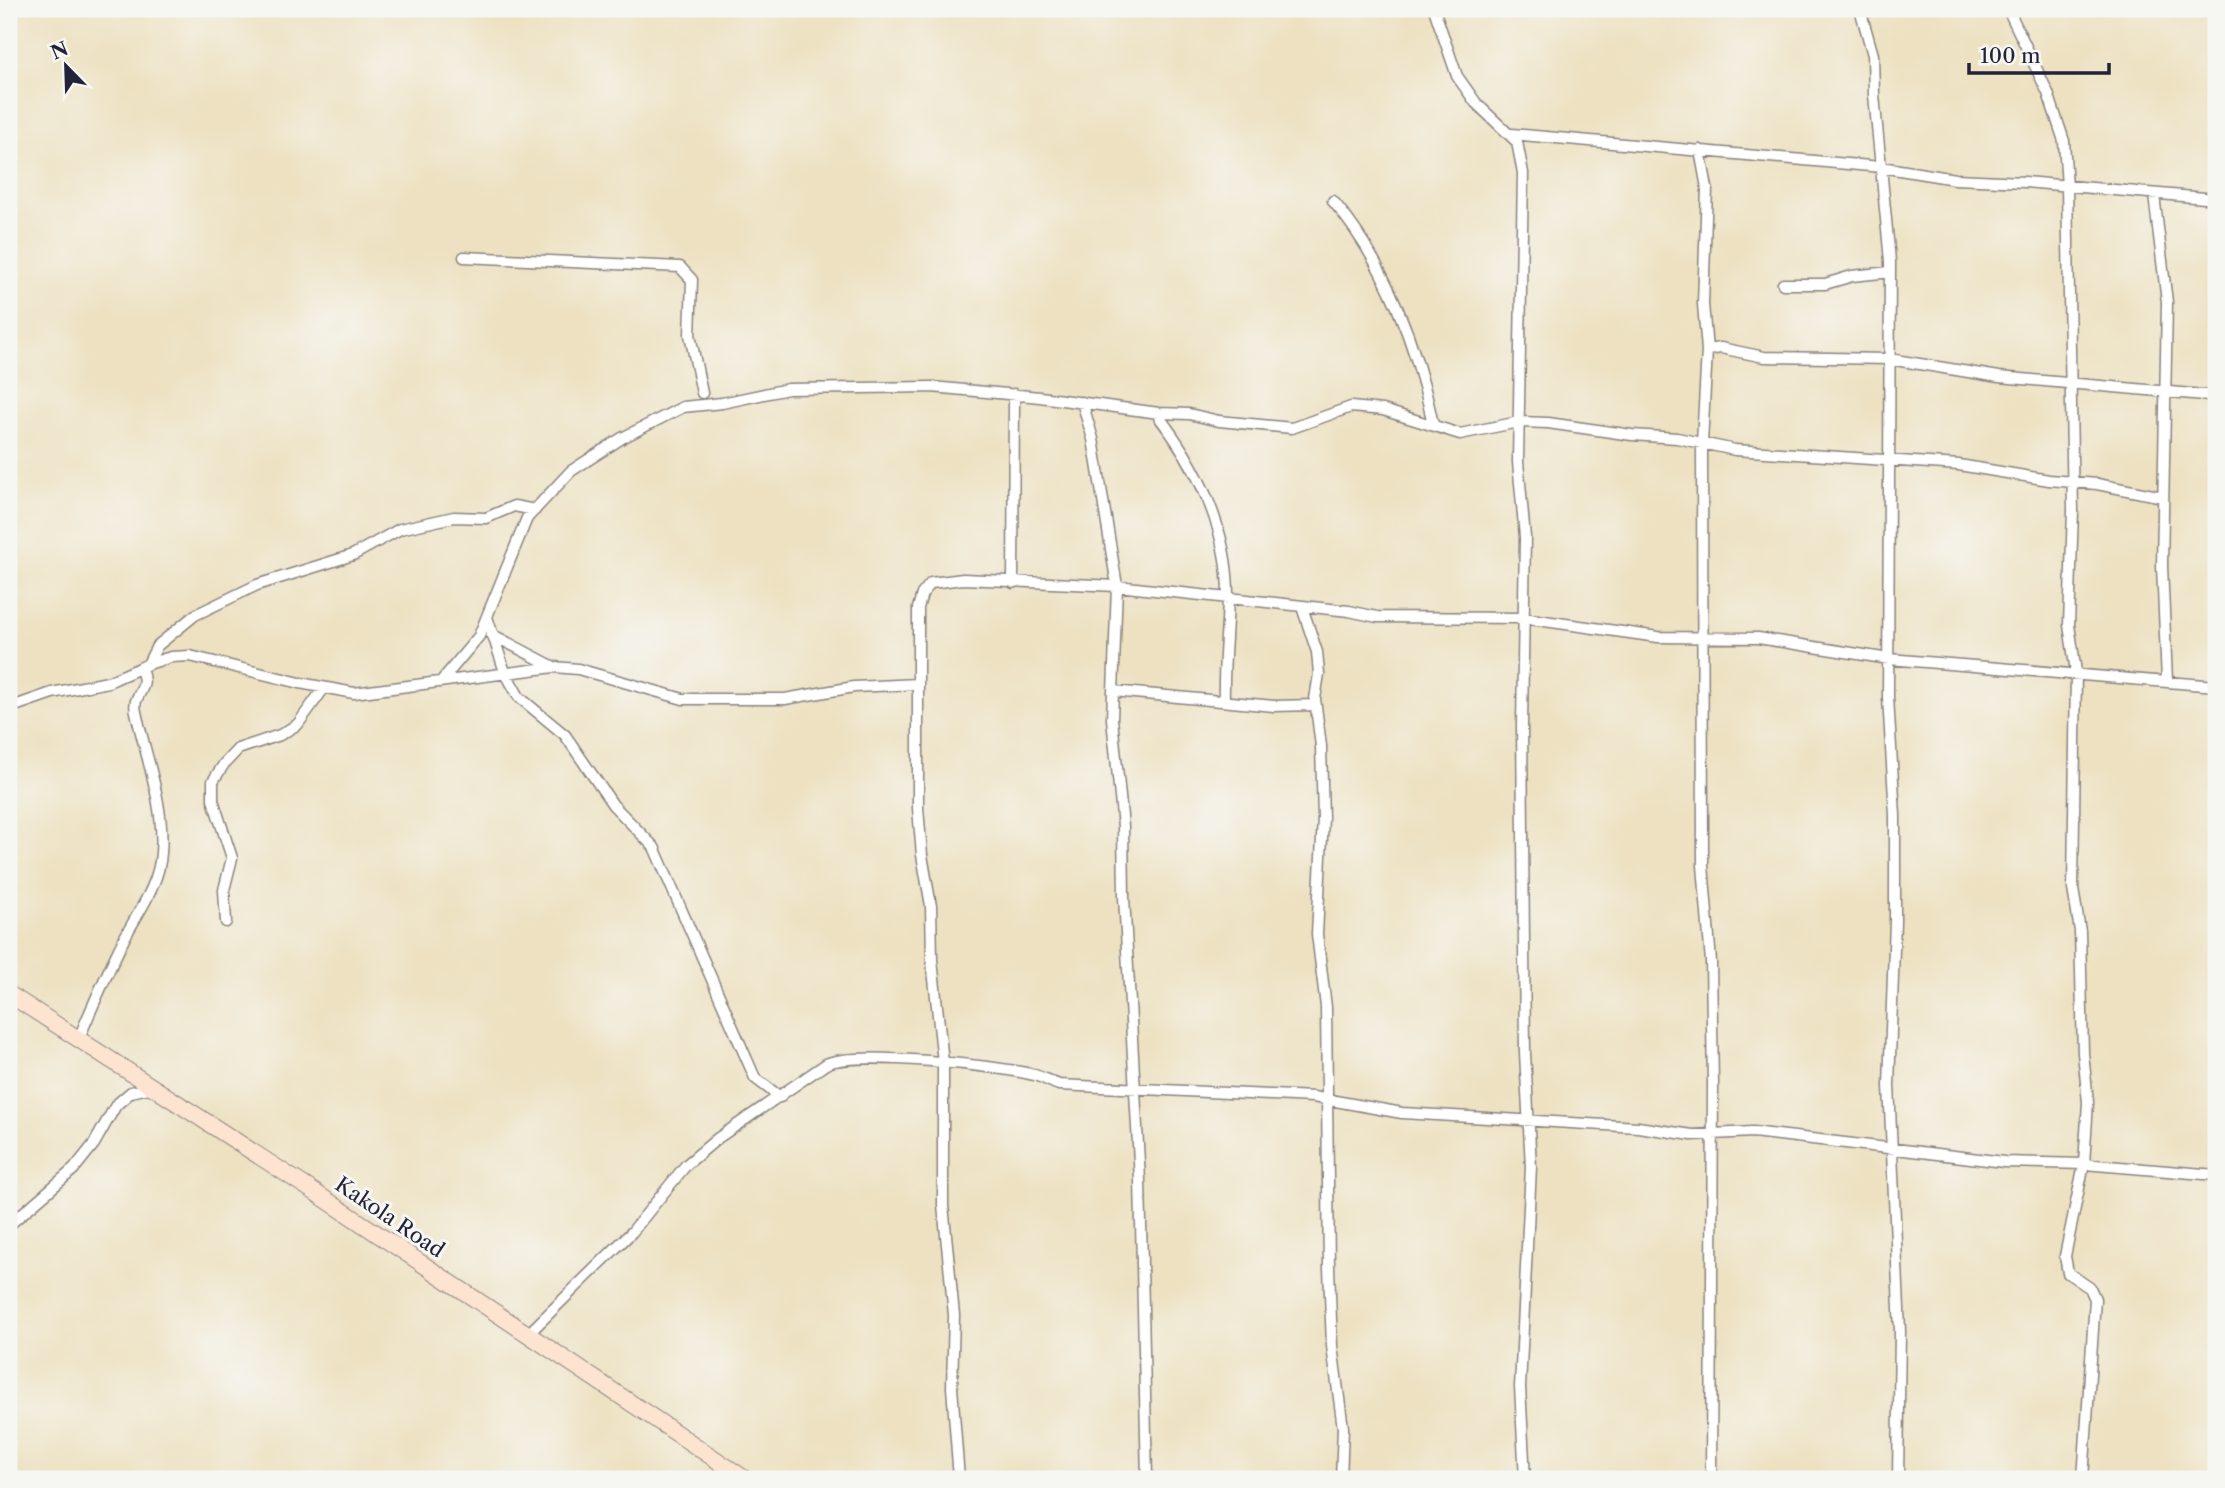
<svg xmlns="http://www.w3.org/2000/svg" width="2225" height="1488" viewBox="0 0 2225 1488" font-family="'Libre Caslon Text',serif">
	<style>
		.lines { fill: none; stroke-linecap: round; stroke-linejoin: round }
		.minor-casing { stroke: #88827e; stroke-width: 13 }
		.secondary-casing { stroke: #88827e; stroke-width: 18 }
		.minor { stroke: #fff; stroke-width: 10 }
		.secondary { stroke: #fde4d1; stroke-width: 16 }
		.labels { text-anchor: middle; dominant-baseline: central; stroke-width: 6; stroke-linejoin: round; paint-order: stroke }
		.street-label { font-size: 21px; fill: #22223b; stroke: #f6f6f2 }
	</style>
	<rect width="100%" height="100%" fill="#f6f6f2"/>
	<filter id="ink" filterUnits="userSpaceOnUse"><feTurbulence type="fractalNoise" baseFrequency=".0143" numOctaves="2"/><feDisplacementMap in="SourceGraphic" scale="14" xChannelSelector="R" yChannelSelector="G"/><feConvolveMatrix kernelMatrix="1 2 1 2 8 2 1 2 1" color-interpolation-filters="sRGB"/></filter>
	<filter id="wash" filterUnits="userSpaceOnUse"><feTurbulence type="fractalNoise" baseFrequency=".00686" numOctaves="4" result="noise"/><feDisplacementMap in="SourceGraphic" scale="28" xChannelSelector="R" yChannelSelector="G"/><feGaussianBlur stdDeviation="1.57" result="paint"/><feColorMatrix in="noise" values="0 0 0 0 0 0 0 0 0 0 0 0 0 0 0 0 0 1.4 0 .05"/><feComposite in="paint" operator="in"/></filter>
	<g filter="url(#wash)">
		<rect width="100%" height="100%" fill="#ede1c1"/>
	</g>
	<g filter="url(#ink)">
		<g class="lines">
			<defs>
				<path id="minor" d="M 1434,9 L 1457,76 L 1476,103 L 1517,142 L 1523,173 L 1518,462 L 1525,537 L 1522,724 L 1525,1053 L 1531,1167 L 1520,1387 L 1525,1479
					M 1860,9 L 1873,55 L 1874,95 L 1890,261 L 1888,697 L 1895,815 L 1895,921 L 1889,1085 L 1900,1331 L 1898,1479
					M 2008,9 L 2048,93 L 2064,141 L 2067,187 L 2073,511 L 2069,625 L 2076,672 L 2073,889 L 2080,931 L 2083,1053 L 2088,1102 L 2084,1164 L 2065,1256 L 2068,1273 L 2090,1288 L 2095,1299 L 2083,1479
					M 1512,134 L 1881,167 L 1955,179 L 2025,182 L 2216,199
					M 1700,150 L 1707,188 L 1703,304 L 1707,350 L 1702,443 L 1703,865 L 1711,962 L 1713,1084 L 1711,1479
					M 2154,195 L 2167,302 L 2162,566 L 2167,681
					M 1333,201 C 1385,262 1417,346 1433,424
					M 464,257 L 680,267 L 692,280 L 690,335 L 702,393
					M 1783,284 L 1825,284 L 1852,276 L 1890,272
					M 1707,350 L 1721,348 L 1764,357 L 1889,359 L 1999,377 L 2216,396
					M 1082,402 L 1093,439 L 1117,586 L 1112,719 L 1123,826 L 1124,897 L 1140,1180 L 1147,1479
					M 1156,413 C 1197,465 1229,530 1228,599 C 1227,633 1223,666 1224,701
					M 1013,583 L 1014,394
					M 1302,607 L 1317,652 L 1319,674 L 1315,699 L 1321,746 L 1323,818 L 1317,934 L 1326,1007 L 1329,1268 L 1332,1346 L 1343,1428 L 1341,1479
					M 487,617 L 505,672 L 519,697 L 565,735 L 613,805 L 654,847 L 755,1078 L 780,1097
					M 491,634 L 554,667
					M 148,664 L 171,657 L 190,656 L 300,683 L 354,693 L 554,667 L 578,669 L 683,699 L 785,699 L 854,687 L 918,684
					M 443,679 L 479,636 L 527,518 L 571,471 L 622,438 L 683,407 L 722,403 L 788,389 L 932,387 L 1040,397 L 1159,413 L 1189,414 L 1219,421 L 1292,428 L 1351,407 L 1383,410 L 1460,434 L 1519,422 L 1548,423 L 1632,435 L 1677,438 L 1735,450 L 1959,465 L 2049,480 L 2097,484 L 2163,497
					M 1113,691 L 1274,706 L 1315,705
					M 9,708 L 52,693 L 108,682 L 140,668 L 148,664 L 157,646 L 195,615 L 257,585 L 353,555 L 400,529 L 454,517 L 486,518 L 514,506 L 535,510
					M 226,922 L 224,890 L 232,858 L 213,800 L 213,781 L 224,764 L 238,749 L 280,735 L 298,724 L 324,688
					M 79,1038 C 93,1005 107,973 123,941 C 137,913 159,886 161,853 C 165,806 146,758 136,712 C 131,693 152,691 140,668
					M 9,1225 L 74,1169 L 94,1144 L 116,1105 L 131,1092 L 153,1087
					M 528,1334 L 632,1232 L 686,1165 L 718,1138 L 826,1064 C 854,1050 1001,1066 1034,1075 C 1043,1077 1050,1082 1059,1085 L 1313,1097 L 1402,1113 L 1638,1127 L 1692,1135 L 1753,1132 L 2004,1162 L 2084,1164 L 2216,1175
					M 959,1479 L 952,1387 L 954,1315 L 943,1205 L 943,1062 L 932,960 L 931,906 L 922,855 L 918,808 L 918,608 L 922,594 L 931,583 L 963,579 L 1117,586 L 1349,611 L 1377,617 L 1523,618 L 1658,637 L 1758,638 L 1889,659 L 2216,686"/>
				<path id="secondary" d="M 9,994 L 316,1193 L 745,1479"/>
			</defs>
			<!-- minor casing -->
			<use href="#minor" class="minor-casing"/>
			<!-- secondary casing -->
			<use href="#secondary" class="secondary-casing"/>
			<!-- minor -->
			<use href="#minor" class="minor"/>
			<!-- secondary -->
			<use href="#secondary" class="secondary"/>
		</g>
	</g>
	<g class="labels">
		<!-- street labels -->
		<g class="street-label">
			<text transform="translate(390 1217) rotate(34)">Kakola Road</text>
		</g>
	</g>
	<!-- margin -->
	<rect width="2225" height="1488" fill="none" stroke="#f6f6f2" stroke-width="35"/>
	<!-- north arrow -->
	<g transform="translate(66 66) rotate(337)" stroke="#f6f6f2" stroke-width="5" paint-order="stroke">
	<path d="M0-5L12 26L0 18L-12 26Z" fill="#22223b"/>
	<text y="-10" font-size="19" font-weight="bold" text-anchor="middle" fill="#22223b">N</text>
	</g>
	<!-- scale -->
	<path d="M1969 63v10h140v-10" fill="none" stroke="#22223b" stroke-width="3.5"/>
	<text x="1980" y="63" font-size="21" fill="#22223b" stroke="#f6f6f2" stroke-width="5" paint-order="stroke">100 m</text>
</svg>
